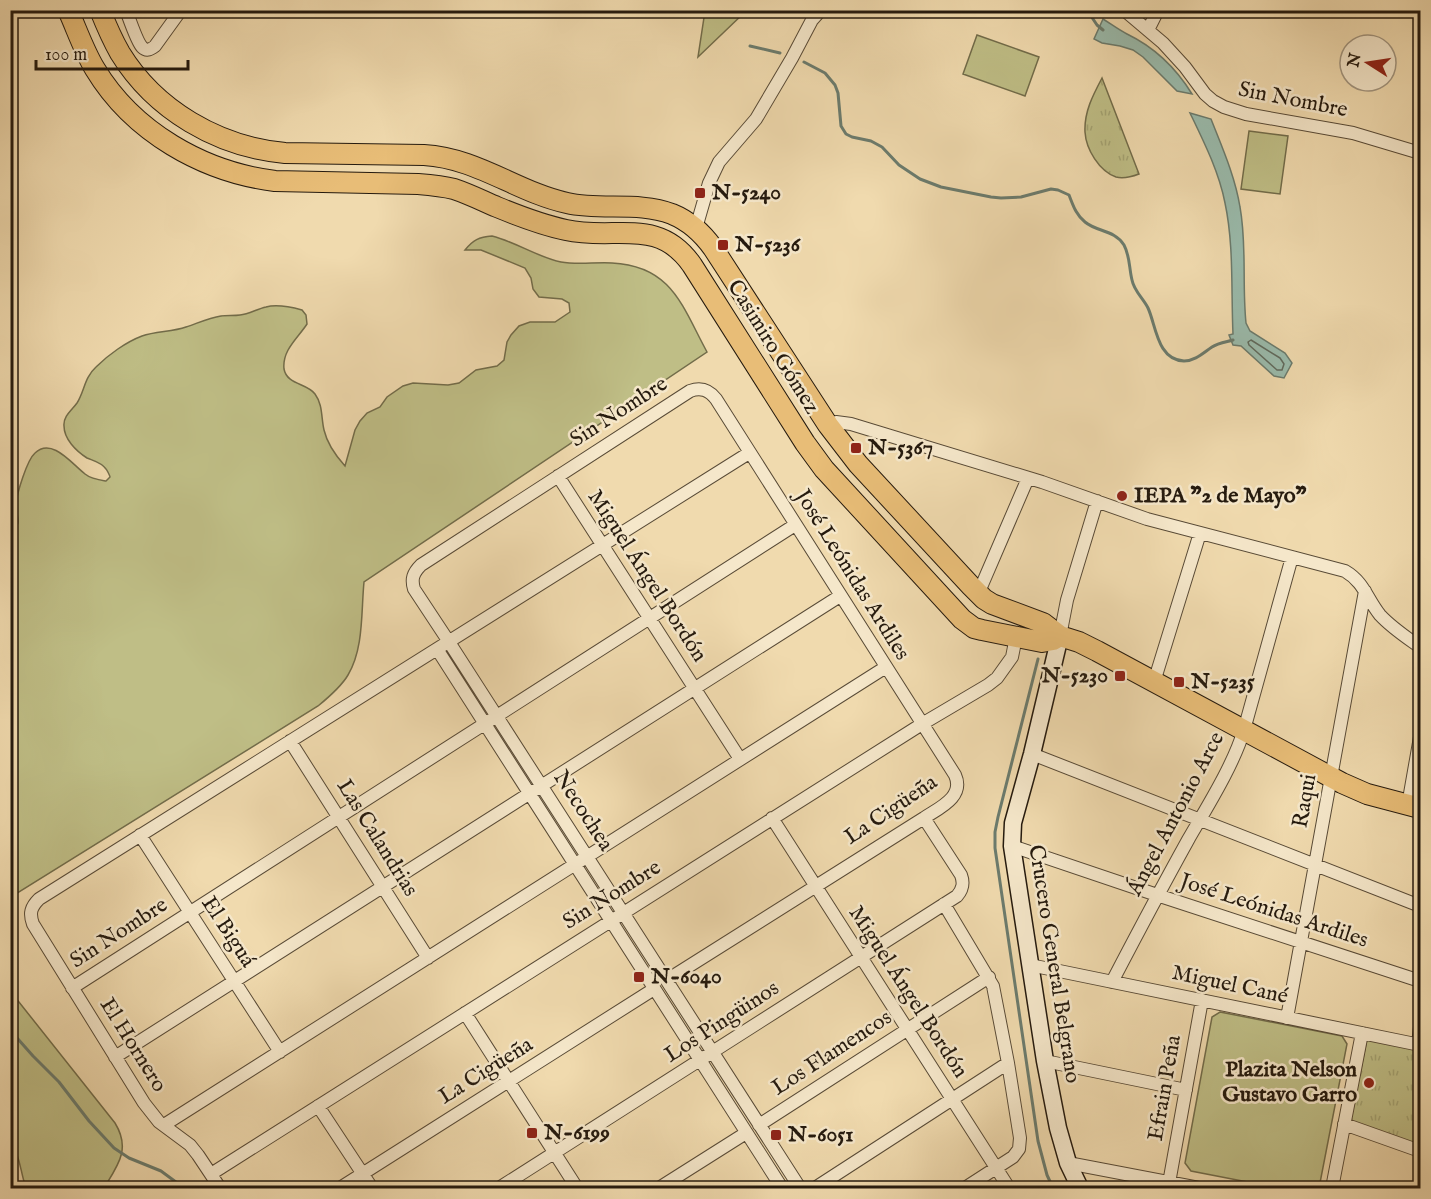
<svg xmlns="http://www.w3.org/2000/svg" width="1431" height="1199" viewBox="0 0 1431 1199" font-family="'IM FELL English',serif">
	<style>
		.grass { fill: #bfbe86; stroke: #726c4a; stroke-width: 1.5 }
		.park { fill: url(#park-tufts); stroke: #726c4a; stroke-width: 1.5 }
		.water { fill: #9abbac; stroke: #6b7b6d; stroke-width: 1.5 }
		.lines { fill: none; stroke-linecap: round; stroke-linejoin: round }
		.shore { stroke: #606a5d; stroke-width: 1.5 }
		.stream { stroke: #6b7b6d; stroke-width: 3 }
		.street-casing { stroke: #584a36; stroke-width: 14 }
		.secondary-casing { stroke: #251a0e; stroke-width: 19 }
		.primary-casing { stroke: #251a0e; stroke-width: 22 }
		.street { stroke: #f5e7ca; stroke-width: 12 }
		.secondary { stroke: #f5e7ca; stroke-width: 16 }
		.primary { stroke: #e8bd77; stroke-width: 20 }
		.poi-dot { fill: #8f2418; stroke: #f5e7ca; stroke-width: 2 }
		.labels { text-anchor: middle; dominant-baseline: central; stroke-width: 5; stroke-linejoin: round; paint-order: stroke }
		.street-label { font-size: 22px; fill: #251a0e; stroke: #f5e7ca }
		.poi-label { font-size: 22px; font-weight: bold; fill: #251a0e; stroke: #f5e7ca; text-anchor: start }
	</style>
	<defs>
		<pattern id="park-tufts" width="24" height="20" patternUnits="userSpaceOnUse" patternTransform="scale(1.5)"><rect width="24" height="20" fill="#bfbe86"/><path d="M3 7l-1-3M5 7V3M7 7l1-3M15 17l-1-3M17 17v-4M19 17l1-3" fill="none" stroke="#a4a372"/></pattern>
	</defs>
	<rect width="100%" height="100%" fill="#f0daae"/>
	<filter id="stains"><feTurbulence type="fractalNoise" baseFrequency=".00333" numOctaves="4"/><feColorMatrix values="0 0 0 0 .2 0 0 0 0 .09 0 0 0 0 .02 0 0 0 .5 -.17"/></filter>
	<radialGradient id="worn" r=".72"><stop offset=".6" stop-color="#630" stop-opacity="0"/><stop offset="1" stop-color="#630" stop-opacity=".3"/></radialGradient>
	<!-- grass -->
	<path class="grass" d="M 705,11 L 746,11 L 698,57 Z
		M 977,35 L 1039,57 L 1025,96 L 963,74 Z
		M 1249,131 L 1288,136 L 1280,194 L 1241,189 Z
		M 492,236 C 516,242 537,257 561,262 C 577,265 595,262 612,263 C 672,266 682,306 707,352 L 364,582 C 361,612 364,648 348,675 C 341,687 329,697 318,706 L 11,897 L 11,534 C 23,522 16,518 16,504 C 17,493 27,460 35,453 C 52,437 72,464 85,474 C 91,479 99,480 106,481 L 110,477 C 110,476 107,470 106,469 C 101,462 94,461 87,458 C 76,451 64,439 64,426 C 63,416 72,410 77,403 C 85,390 84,378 96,367 C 108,355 126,342 142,336 C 156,331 172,332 186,327 C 198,323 209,318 221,316 C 227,315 234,316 240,315 C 249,314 257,309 266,307 C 277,304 291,307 302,310 L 306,315 L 307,324 C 298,338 282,350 284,369 C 287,385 307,383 315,394 C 323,405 321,417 324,430 C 327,443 336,456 345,466 L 355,430 L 360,421 L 367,413 L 380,407 L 387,397 L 403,386 L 413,383 L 448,385 L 459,383 L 476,370 L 497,366 L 504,360 L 507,342 L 511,335 L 519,326 L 530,322 L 555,322 L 570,312 L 569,303 L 562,299 L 539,297 L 533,289 L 531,278 L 525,268 L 481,250 L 465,250 C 473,240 479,237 492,236 Z
		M 11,992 L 115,1123 C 131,1149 118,1165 104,1188 L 26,1188 C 20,1171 21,1158 11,1142 Z
		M 1220,1012 L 1342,1036 L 1347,1044 L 1319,1188 L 1279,1188 L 1191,1171 L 1185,1163 L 1212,1017 Z"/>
	<!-- park -->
	<path class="park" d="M 1102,78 L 1139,174 C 1131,177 1124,179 1116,177 C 1099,171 1086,149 1085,132 C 1084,112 1093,95 1102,78 Z
		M 1367,1039 L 1420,1047 L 1420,1148 L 1352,1121 L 1351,1117 Z"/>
	<!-- water -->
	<path class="water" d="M 1103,19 C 1111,24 1119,30 1127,34 C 1154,47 1176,68 1192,94 L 1177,91 L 1143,57 L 1133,50 L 1120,46 L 1102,43 L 1094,39 Z
		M 1190,113 L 1211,119 C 1222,147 1235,176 1240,207 C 1247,245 1242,284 1246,323 L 1250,331 L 1285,353 L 1292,363 L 1284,378 L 1274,376 L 1241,346 L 1233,345 L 1229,335 L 1233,334 C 1231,291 1234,245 1225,203 C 1219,172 1204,142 1190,113 Z"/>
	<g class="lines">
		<!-- shore -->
		<path class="shore" d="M 1251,340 L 1280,358 L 1284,364 L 1282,370 L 1277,370 L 1249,345 L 1248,342 Z"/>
		<!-- stream -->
		<path class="stream" d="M 1087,10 L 1097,25 L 1103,30
			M 750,46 L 780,53
			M 804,62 L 825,73 L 835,85 L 838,93 L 841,126 L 846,134 L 852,137 L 871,141 L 882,147 L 899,165 L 920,179 L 941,187 L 991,197 L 1001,198 L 1021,197 L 1051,189 L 1058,190 L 1069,195 C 1073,205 1076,215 1085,222 C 1097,232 1115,230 1124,245 C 1130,256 1129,268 1132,280 C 1134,291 1143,298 1148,308 C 1156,325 1157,360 1184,361 C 1195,361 1203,353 1212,347 C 1218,343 1226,342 1233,340
			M 1038,659 L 998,817 L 995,832 L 995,848 L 1038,1141 L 1047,1175 L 1053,1188
			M 10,1030 L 33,1056 L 59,1082 L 89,1121 L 114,1148 L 129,1158 L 161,1171 L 184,1188"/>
		<defs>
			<path id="street" d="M 126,10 C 129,18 137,42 142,47 C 147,52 151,49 155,46 L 181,10
				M 1124,10 L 1163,43 L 1185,67 L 1205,94 L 1213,101 L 1224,107 L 1246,114 L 1353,133 L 1420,153
				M 1148,30 L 1158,10
				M 696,228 L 709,183 L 719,162 L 756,119 L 792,58 L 812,20 L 821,10
				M 828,425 L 836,422 L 851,424 L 1042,482 L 1147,519 L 1345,571 C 1364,582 1367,599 1380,615 C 1392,628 1406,637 1420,647
				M 558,476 L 740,759
				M 978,594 L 1028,478
				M 1060,636 L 1067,600 L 1097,501
				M 437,649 L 782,1188
				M 1154,682 L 1200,533
				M 290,741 L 428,958
				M 1032,754 L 1420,906
				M 1408,805 L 1420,737
				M 772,818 L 1009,1188
				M 140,835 L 280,1052
				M 1012,846 L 1157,895 L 1420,981
				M 944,904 L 993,986 L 1008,1063 L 1020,1138 L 1019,1149 L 1013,1157 L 965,1188
				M 1030,965 L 1420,1045
				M 667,980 L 924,818 C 939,808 965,797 955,775 L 716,399 C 709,390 701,387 690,391 L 421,565 C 413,573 411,579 414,589 L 449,642 L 800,1188
				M 1112,982 C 1137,934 1162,887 1188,840 C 1207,807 1233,766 1244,730 L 1292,557
				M 72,988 L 795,525
				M 465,1013 L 577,1188
				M 1287,1018 L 1365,591
				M 1418,1045 L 1420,1027
				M 115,1057 L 840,596
				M 1045,1061 L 1186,1090
				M 318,1106 L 372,1188
				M 1344,1124 L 1420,1151
				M 164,1125 L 886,667
				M 759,1125 L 989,977
				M 1068,1163 L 1199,1188
				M 211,1174 L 922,724 L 988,685 L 997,678 L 1012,657 L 1016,637
				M 1169,1183 L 1202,1000
				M 220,1188 L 198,1155 L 190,1145 L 159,1122 L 144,1103 L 33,924 C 29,913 31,907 39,899 L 749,453
				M 340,1188 L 654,989
				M 499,1188 L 957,896 C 963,889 964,883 961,875 L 924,818
				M 659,1188 L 746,1133
				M 815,1188 L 1008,1063
				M 1332,1188 L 1362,1033"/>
			<path id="secondary" d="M 1060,636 L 1032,754 L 1013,823 L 1012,846 L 1045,1061 L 1058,1128 L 1068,1163 L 1080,1188"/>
			<path id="primary" d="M 68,10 C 77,30 84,51 95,69 C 133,132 203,172 275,181 L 418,184 C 430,185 442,186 454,189 C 469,194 483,201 497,207 C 519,216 542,225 566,230 C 615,241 658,216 692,265 L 805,443 L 824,469 L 962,619 L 974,628 L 982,630 L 1042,642 L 1053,640 L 1060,636
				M 100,10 C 106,25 112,39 120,53 C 155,110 218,147 285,153 L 424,155 C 477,158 517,192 567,203 C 601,211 638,201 672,214 C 689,221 703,234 713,248 L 828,425 L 858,464 L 971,586 L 984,599 L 992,604 L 1043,623 L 1060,636 L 1079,642 L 1097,651 L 1342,783 L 1367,794 L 1420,808"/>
		</defs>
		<!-- street casing -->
		<use href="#street" class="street-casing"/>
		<!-- secondary casing -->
		<use href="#secondary" class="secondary-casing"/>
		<!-- primary casing -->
		<use href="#primary" class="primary-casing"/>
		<!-- street -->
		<use href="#street" class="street"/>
		<!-- secondary -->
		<use href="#secondary" class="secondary"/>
		<!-- primary -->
		<use href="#primary" class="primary"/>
	</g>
	<!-- markers -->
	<g class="poi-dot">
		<rect x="694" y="187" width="12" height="12" rx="3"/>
		<rect x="717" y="239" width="12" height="12" rx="3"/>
		<rect x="850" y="442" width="12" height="12" rx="3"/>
		<circle cx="1122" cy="496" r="6"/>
		<rect x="1114" y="670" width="12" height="12" rx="3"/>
		<rect x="1173" y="676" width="12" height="12" rx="3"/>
		<rect x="633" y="971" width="12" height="12" rx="3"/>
		<circle cx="1369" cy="1083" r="6"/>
		<rect x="526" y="1127" width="12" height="12" rx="3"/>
		<rect x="770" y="1129" width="12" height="12" rx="3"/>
	</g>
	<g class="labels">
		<!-- street labels -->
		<g class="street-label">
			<text transform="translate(1293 100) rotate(11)">Sin Nombre</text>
			<text transform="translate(773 347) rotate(58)">Casimiro Gómez</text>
			<text transform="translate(619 412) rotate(-33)">Sin Nombre</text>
			<text transform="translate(852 575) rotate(58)">José Leónidas Ardiles</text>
			<text transform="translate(647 576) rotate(57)">Miguel Ángel Bordón</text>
			<text transform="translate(1305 801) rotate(-80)">Raqui</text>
			<text transform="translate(891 810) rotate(-34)">La Cigüeña</text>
			<text transform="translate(583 811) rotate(57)">Necochea</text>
			<text transform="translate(1176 814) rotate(-62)">Ángel Antonio Arce</text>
			<text transform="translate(377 838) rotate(58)">Las Calandrias</text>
			<text transform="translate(612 895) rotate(-32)">Sin Nombre</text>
			<text transform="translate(1274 911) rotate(18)">José Leónidas Ardiles</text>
			<text transform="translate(228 932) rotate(57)">El Biguá</text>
			<text transform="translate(119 933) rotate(-33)">Sin Nombre</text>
			<text transform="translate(1054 964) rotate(81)">Crucero General Belgrano</text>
			<text transform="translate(1230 985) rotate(12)">Miguel Cané</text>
			<text transform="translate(908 992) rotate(57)">Miguel Ángel Bordón</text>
			<text transform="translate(722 1022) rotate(-33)">Los Pingüinos</text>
			<text transform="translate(133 1045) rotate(58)">El Hornero</text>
			<text transform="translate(832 1053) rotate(-33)">Los Flamencos</text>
			<text transform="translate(486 1071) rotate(-32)">La Cigüeña</text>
			<text transform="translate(1165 1088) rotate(-80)">Efrain Peña</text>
		</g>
		<!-- poi labels -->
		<g class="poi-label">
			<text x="712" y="193">N-5240</text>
			<text x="735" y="245">N-5236</text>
			<text x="868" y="448">N-5367</text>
			<text x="1134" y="496">IEPA "2 de Mayo"</text>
			<text x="1108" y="676" text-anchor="end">N-5230</text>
			<text x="1191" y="682">N-5235</text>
			<text x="651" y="977">N-6040</text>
			<text x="1357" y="1070" text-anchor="end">Plazita Nelson<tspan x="1357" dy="25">Gustavo Garro</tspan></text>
			<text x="544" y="1133">N-6199</text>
			<text x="788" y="1135">N-6051</text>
		</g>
	</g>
	<!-- margin -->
	<rect width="1431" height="1199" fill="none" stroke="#f0daae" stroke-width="36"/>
	<rect x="12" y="12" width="1407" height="1175" fill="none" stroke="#251a0e" stroke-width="3"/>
	<rect x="18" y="18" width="1395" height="1163" fill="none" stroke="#251a0e" stroke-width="1.5"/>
	<!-- north arrow -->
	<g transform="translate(1368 63) rotate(282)"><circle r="28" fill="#f5e7ca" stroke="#a2957f" stroke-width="1.5"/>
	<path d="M0-4.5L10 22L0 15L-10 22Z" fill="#8f2418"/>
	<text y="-9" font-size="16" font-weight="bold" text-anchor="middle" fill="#251a0e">N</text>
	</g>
	<!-- scale -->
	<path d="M36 60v9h152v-9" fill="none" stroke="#251a0e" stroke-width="3"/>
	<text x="45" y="60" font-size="18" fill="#251a0e" stroke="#f5e7ca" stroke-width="4.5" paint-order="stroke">100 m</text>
	<rect width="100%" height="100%" filter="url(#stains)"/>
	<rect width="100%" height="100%" fill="url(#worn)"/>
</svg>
